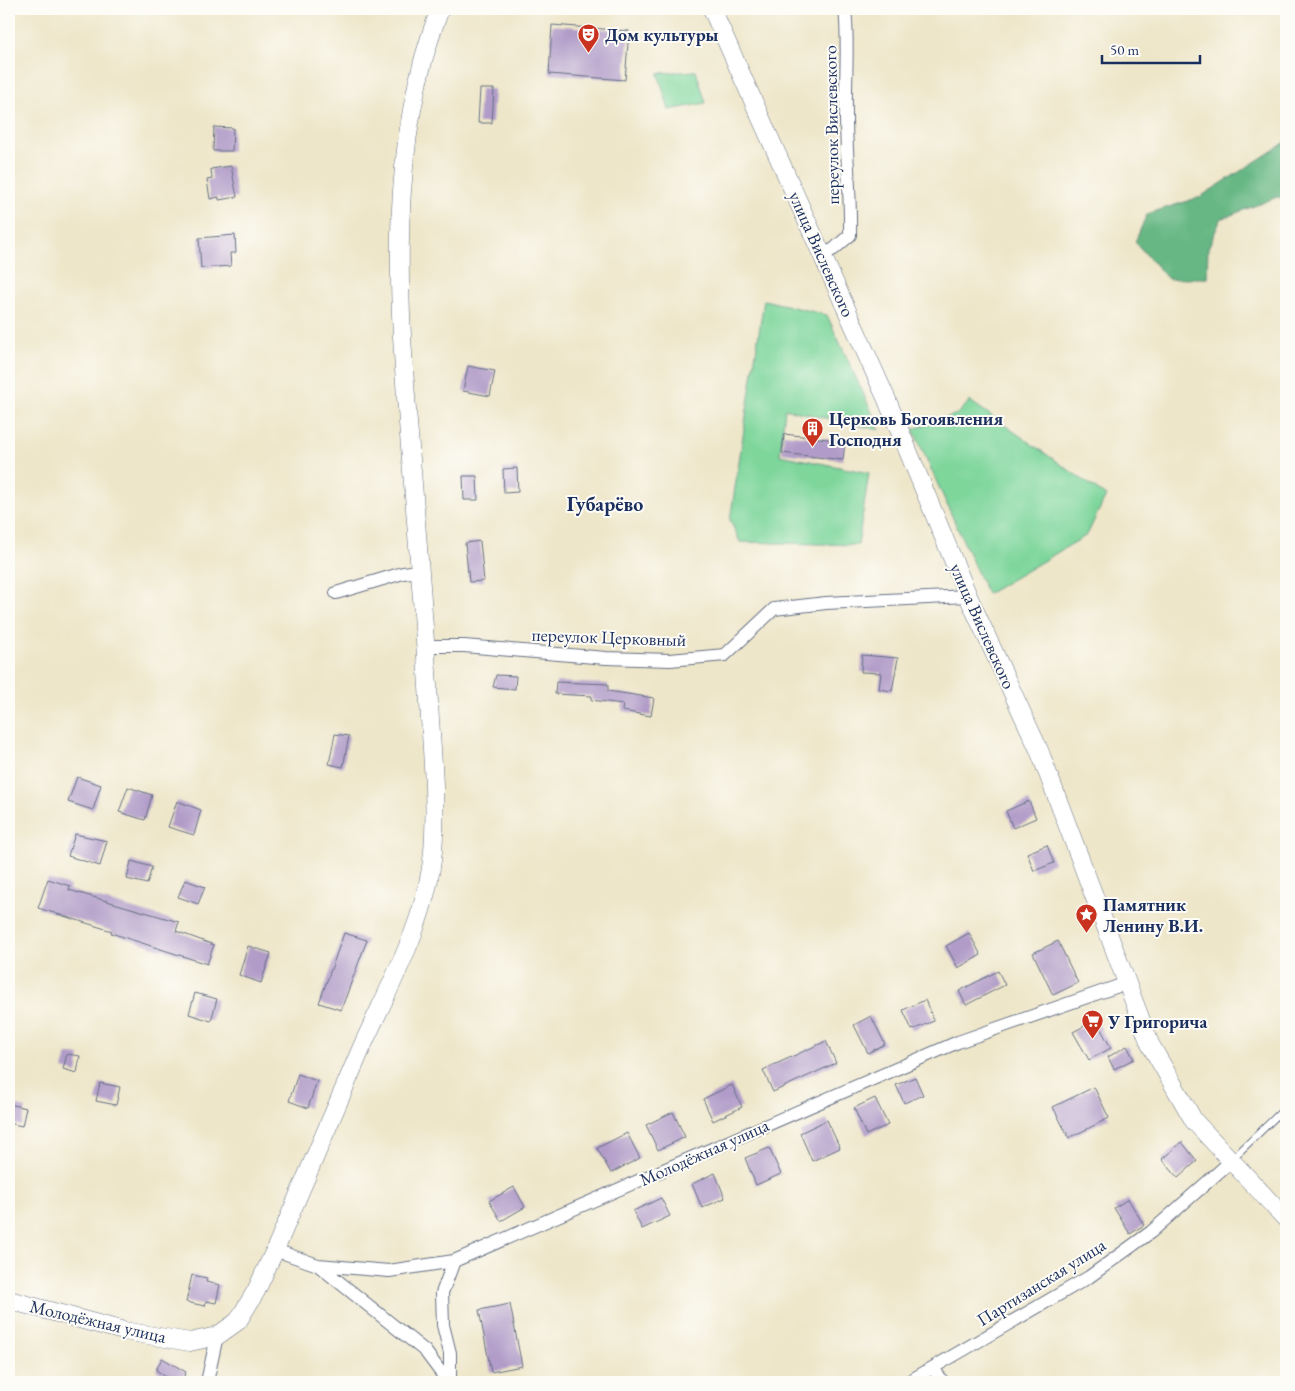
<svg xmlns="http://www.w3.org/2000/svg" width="1295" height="1391" viewBox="0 0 1295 1391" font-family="'EB Garamond',serif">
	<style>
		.green { fill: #7ed69b; stroke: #4c827c }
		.forest { fill: #66b783; stroke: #407370 }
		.building { fill: #b19bc8 }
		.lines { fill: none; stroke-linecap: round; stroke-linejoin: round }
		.lane-casing { stroke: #656f83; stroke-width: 8 }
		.street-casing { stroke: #656f83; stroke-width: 14 }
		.secondary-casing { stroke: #656f83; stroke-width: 19 }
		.lane { stroke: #fff; stroke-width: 6 }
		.street { stroke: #fff; stroke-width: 12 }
		.secondary { stroke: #fff; stroke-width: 18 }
		.labels { text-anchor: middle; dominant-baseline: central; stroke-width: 4; stroke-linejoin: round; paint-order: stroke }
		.poi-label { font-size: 18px; font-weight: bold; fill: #1b2f5e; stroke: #fdfcf7; text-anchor: start }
		.street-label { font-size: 18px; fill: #1b2f5e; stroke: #fdfcf7 }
		.quarter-label { font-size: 20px; font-weight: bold; fill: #1b2f5e; stroke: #fdfcf7 }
	</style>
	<rect width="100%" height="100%" fill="#fdfcf7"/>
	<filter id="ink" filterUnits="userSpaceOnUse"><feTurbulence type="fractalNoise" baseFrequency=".02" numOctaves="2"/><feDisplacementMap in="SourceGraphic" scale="10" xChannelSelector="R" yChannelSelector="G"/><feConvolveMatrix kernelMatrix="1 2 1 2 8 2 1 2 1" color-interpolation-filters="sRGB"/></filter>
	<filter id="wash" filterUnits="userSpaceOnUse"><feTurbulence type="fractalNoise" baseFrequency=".0096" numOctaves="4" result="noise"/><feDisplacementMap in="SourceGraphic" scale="20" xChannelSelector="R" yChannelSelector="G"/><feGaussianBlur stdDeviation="1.12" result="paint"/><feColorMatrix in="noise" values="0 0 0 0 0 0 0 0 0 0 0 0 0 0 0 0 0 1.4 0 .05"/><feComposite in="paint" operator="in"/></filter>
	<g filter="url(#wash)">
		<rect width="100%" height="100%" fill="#eee6c9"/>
		<!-- green -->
		<path class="green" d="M 696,71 L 706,103 L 669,110 L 658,73 Z
			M 764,300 L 827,315 L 880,430 L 785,409 L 780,455 L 869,473 L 858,545 L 740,542 L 730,520 Z
			M 970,401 L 1106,496 L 1087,535 L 987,594 L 913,429 L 957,414 Z"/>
		<!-- forest -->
		<path class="forest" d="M 1286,142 L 1286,198 L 1277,197 L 1221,219 L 1208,248 L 1207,278 L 1168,279 L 1135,242 L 1147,214 L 1200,197 Z"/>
		<g id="blocks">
			<!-- building -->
			<path class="building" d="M 552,25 L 629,31 L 625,80 L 549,74 Z
				M 480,89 L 494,89 L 492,123 L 478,123 Z
				M 214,127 L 233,128 L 232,151 L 213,151 Z
				M 231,166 L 237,197 L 219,200 L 219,197 L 210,199 L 207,180 L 212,179 L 211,169 Z
				M 235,235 L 236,253 L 230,253 L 231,266 L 201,268 L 199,238 Z
				M 468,366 L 495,371 L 490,396 L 463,391 Z
				M 784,434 L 845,441 L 843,460 L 782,453 Z
				M 517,468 L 518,492 L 504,493 L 503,469 Z
				M 463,476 L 477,476 L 478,500 L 464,500 Z
				M 480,541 L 484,581 L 469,582 L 465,543 Z
				M 862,655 L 898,658 L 892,691 L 879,689 L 881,673 L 861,672 Z
				M 496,675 L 516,676 L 515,689 L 493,687 Z
				M 556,682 L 608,684 L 608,691 L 654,698 L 651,716 L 622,711 L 623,704 L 591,700 L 592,696 L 555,694 Z
				M 335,734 L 349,736 L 343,767 L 329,764 Z
				M 77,777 L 101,785 L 93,810 L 68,802 Z
				M 128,787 L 152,795 L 145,820 L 119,812 Z
				M 177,801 L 201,810 L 194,835 L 168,827 Z
				M 1029,801 L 1036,818 L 1013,828 L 1006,811 Z
				M 75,834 L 107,841 L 100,866 L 68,856 Z
				M 1047,845 L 1054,863 L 1034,871 L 1027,853 Z
				M 131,861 L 152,867 L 147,884 L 127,879 Z
				M 48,879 L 70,886 L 69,890 L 179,922 L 176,931 L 214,945 L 207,964 L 111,933 L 112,931 L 38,908 Z
				M 185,880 L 205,887 L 198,904 L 178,897 Z
				M 344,933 L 367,940 L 341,1010 L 319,1003 Z
				M 969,933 L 981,955 L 958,968 L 946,946 Z
				M 1058,941 L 1078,983 L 1053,995 L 1033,953 Z
				M 248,946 L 271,953 L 261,983 L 239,975 Z
				M 998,971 L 1005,985 L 966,1005 L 959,991 Z
				M 195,993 L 217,999 L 211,1021 L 189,1014 Z
				M 925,1000 L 934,1021 L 912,1030 L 903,1010 Z
				M 871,1016 L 885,1044 L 868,1053 L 854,1025 Z
				M 1096,1020 L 1111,1048 L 1089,1060 L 1073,1032 Z
				M 826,1041 L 836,1063 L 773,1092 L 763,1070 Z
				M 1127,1046 L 1134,1059 L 1114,1069 L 1108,1057 Z
				M 67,1054 L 80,1056 L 77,1073 L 63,1069 Z
				M 298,1074 L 317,1081 L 308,1108 L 289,1101 Z
				M 915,1077 L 923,1095 L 904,1103 L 896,1085 Z
				M 100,1083 L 120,1087 L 116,1105 L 96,1101 Z
				M 732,1085 L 742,1107 L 713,1121 L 703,1099 Z
				M 1094,1087 L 1109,1118 L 1069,1138 L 1053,1107 Z
				M 875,1098 L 888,1125 L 866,1135 L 854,1108 Z
				M 9,1104 L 26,1108 L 22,1126 L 9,1123 Z
				M 673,1112 L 685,1137 L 658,1150 L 646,1125 Z
				M 827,1120 L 840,1148 L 812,1161 L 800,1133 Z
				M 627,1133 L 640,1158 L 611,1173 L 597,1148 Z
				M 1182,1142 L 1197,1161 L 1178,1178 L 1162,1159 Z
				M 769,1148 L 781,1174 L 756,1185 L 745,1158 Z
				M 715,1173 L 725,1198 L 702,1208 L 692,1184 Z
				M 514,1187 L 525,1207 L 501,1221 L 489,1201 Z
				M 661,1198 L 670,1216 L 642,1229 L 633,1211 Z
				M 1128,1199 L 1144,1225 L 1130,1234 L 1114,1208 Z
				M 192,1275 L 207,1278 L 206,1282 L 220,1285 L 216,1303 L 206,1301 L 205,1306 L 186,1302 Z
				M 510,1304 L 522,1366 L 491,1372 L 479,1310 Z
				M 162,1358 L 186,1372 L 181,1382 L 166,1382 L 168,1378 L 156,1370 Z"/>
		</g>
	</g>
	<g filter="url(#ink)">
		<use href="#blocks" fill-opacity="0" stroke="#656f83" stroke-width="1"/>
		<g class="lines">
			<defs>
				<path id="lane" d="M 1232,1159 L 1286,1107"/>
				<path id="street" d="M 822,255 L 834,249 L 850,235 C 851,195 846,156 846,116 C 845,80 849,44 845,9
					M 336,593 L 403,573 L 420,571
					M 426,646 L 464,646 L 606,658 L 670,660 L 725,655 L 774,609 L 826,603 L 968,596
					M 275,1250 L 318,1265 L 389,1271 L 454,1261 L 958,1042 L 1127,983
					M 318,1265 L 425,1351 L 448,1382
					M 933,1368 L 943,1382
					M 207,1382 L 217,1336
					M 450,1382 L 450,1353 L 443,1325 L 442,1293 L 454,1261
					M 908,1382 L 1089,1277 L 1151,1232 L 1230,1162"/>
				<path id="secondary" d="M 712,9 L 887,400 L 968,596 L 1039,750 L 1150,1044 L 1194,1121 L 1286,1219
					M 9,1300 L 124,1331 L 190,1342 L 217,1336 L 238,1321 L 256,1291 L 275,1250 C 304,1183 332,1116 361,1049 C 389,986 427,922 433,851 C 437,802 432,753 429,703 C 424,618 417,532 410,447 C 398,301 386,148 440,9"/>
			</defs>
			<!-- lane casing -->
			<use href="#lane" class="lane-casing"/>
			<!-- street casing -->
			<use href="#street" class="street-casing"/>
			<!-- secondary casing -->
			<use href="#secondary" class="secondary-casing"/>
			<!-- lane -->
			<use href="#lane" class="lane"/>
			<!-- street -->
			<use href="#street" class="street"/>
			<!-- secondary -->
			<use href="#secondary" class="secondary"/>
		</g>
	</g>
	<!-- icons -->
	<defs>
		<symbol id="theatre-pin" viewBox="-11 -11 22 30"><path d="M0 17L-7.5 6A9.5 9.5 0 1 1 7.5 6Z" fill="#c8321e" stroke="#fdfcf7"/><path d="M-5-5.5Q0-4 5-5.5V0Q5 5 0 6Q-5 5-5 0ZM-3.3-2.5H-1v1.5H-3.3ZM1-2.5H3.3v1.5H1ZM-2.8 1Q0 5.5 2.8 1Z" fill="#fff"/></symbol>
		<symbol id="building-pin" viewBox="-11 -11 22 30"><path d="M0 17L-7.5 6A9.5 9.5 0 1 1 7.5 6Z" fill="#c8321e" stroke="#fdfcf7"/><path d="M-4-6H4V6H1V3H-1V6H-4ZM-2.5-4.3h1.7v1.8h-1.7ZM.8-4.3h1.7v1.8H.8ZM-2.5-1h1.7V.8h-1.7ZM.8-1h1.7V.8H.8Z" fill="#fff"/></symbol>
		<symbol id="sight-pin" viewBox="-11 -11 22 30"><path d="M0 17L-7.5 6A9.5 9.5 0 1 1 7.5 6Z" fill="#c8321e" stroke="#fdfcf7"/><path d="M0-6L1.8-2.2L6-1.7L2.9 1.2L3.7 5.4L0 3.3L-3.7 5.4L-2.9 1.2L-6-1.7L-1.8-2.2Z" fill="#fff"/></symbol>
		<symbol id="supermarket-pin" viewBox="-11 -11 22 30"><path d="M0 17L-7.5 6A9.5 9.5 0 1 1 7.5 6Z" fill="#c8321e" stroke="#fdfcf7"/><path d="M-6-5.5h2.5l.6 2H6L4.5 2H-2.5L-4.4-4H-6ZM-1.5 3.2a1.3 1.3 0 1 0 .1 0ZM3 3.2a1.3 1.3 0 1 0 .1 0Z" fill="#fff"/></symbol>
	</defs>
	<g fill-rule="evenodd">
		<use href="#theatre-pin" x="576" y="22" width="25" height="34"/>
		<use href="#building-pin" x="800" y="416" width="25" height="34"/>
		<use href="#sight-pin" x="1074" y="902" width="25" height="34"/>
		<use href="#supermarket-pin" x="1080" y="1008" width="25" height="34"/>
	</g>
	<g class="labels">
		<!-- poi labels -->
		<g class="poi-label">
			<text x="605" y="34">Дом культуры</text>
			<text x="829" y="418">Церковь Богоявления<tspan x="829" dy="21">Господня</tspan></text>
			<text x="1103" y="904">Памятник<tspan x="1103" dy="21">Ленину В.И.</tspan></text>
			<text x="1108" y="1021">У Григорича</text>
		</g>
		<!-- street labels -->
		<g class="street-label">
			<text transform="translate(831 125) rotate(-91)">переулок Вислевского</text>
			<text transform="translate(822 254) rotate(66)">улица Вислевского</text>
			<text transform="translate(983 626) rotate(66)">улица Вислевского</text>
			<text transform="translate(609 637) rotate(2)">переулок Церковный</text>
			<text transform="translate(704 1152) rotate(-24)">Молодёжная улица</text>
			<text transform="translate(1041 1282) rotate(-32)">Партизанская улица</text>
			<text transform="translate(98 1321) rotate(13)">Молодёжная улица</text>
		</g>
		<!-- quarter labels -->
		<g class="quarter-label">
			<text x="605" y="504">Губарёво</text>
		</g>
	</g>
	<!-- margin -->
	<rect width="1295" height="1391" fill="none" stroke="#fdfcf7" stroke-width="30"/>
	<!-- scale -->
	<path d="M1102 55v8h98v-8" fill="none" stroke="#1b2f5e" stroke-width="2.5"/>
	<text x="1110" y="55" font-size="15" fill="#1b2f5e" stroke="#fdfcf7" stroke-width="4" paint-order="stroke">50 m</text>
</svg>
